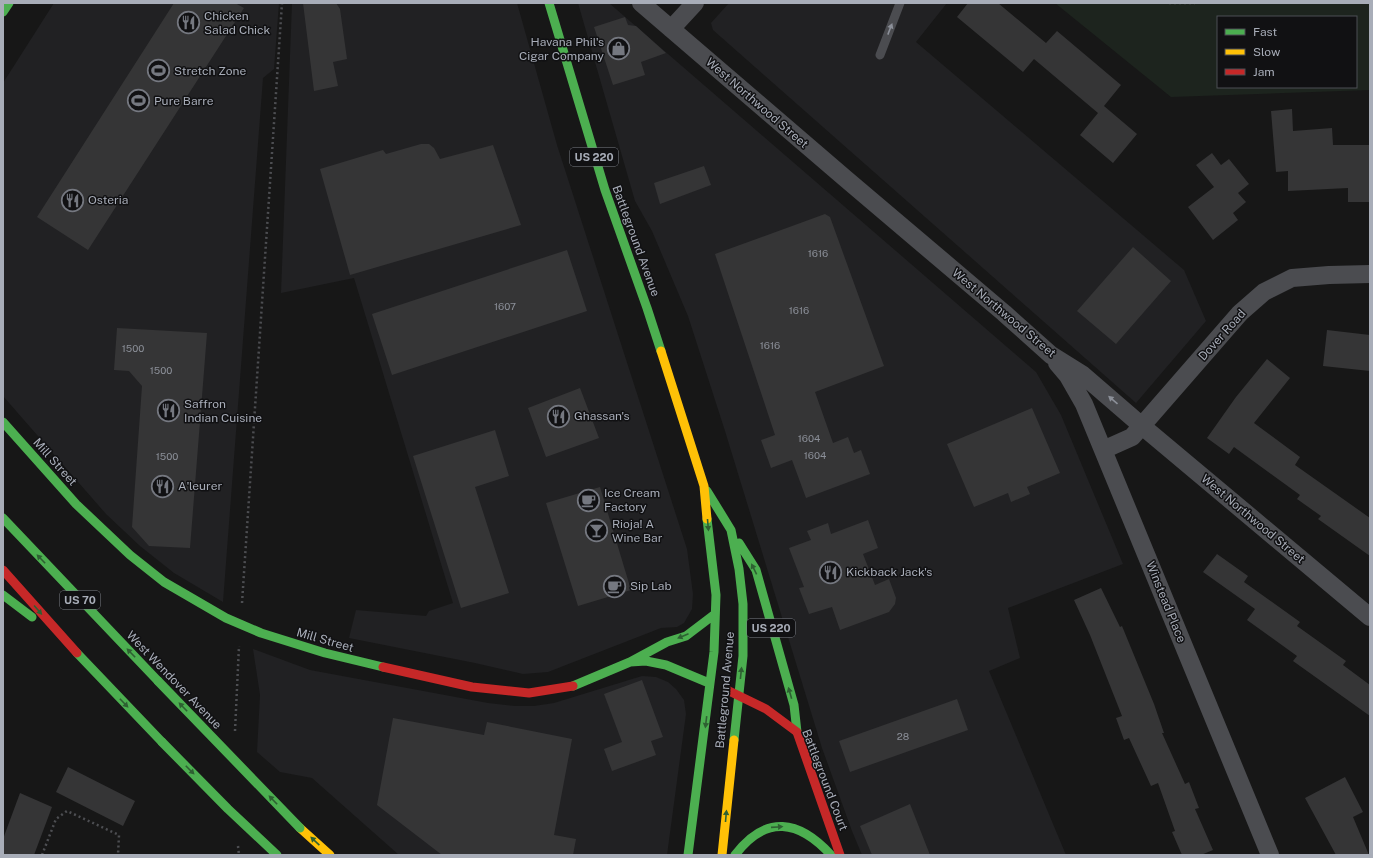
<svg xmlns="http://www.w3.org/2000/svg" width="1373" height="858" viewBox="0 0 1373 858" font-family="'Public Sans',sans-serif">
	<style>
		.built { fill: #212123 }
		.green { fill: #1d241e; fill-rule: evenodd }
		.building { fill: #353536 }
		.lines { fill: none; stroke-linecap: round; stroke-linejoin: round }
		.path { stroke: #4d4e52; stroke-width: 2.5; stroke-dasharray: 2 3; stroke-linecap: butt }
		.lane { stroke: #4b4c50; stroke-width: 9 }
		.street { stroke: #4b4c50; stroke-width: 18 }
		.fast { stroke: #4caf50; stroke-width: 9 }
		.slow { stroke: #ffc107; stroke-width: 9 }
		.jam { stroke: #c62828; stroke-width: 9 }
		.fast-bridge { stroke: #4caf50; stroke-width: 9 }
		.oneway { fill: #8c9099 }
		.oneway2 { fill: #2e6032 }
		.labels { text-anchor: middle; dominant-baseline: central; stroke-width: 3; stroke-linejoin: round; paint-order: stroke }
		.number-label { font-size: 10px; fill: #8b8f98 }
		.shield { fill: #111113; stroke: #7b7e86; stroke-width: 1 }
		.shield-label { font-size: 11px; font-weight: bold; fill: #a8adb8 }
		.poi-label { font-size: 12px; fill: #a8adb8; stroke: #111113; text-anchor: start }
		.street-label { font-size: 12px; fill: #a8adb8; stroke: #111113 }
	</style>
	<rect width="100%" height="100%" fill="#171717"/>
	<!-- built -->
	<path class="built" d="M 54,3 L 279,3 L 274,69 L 263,78 L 223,602 L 174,573 L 140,546 L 106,514 L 3,396 L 3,83 Z
		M 292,3 L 517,3 L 557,145 L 687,549 L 693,594 L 692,609 L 684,623 L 677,627 L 661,628 L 548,672 L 523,674 L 475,663 L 349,638 L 356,610 L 426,616 L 429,611 L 453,603 L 354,278 L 281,293 Z
		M 578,3 L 609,3 L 1036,372 L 1061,415 L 1123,564 L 1008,608 L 1020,658 L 989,671 L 1066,855 L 862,855 L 852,831 L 822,748 L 725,431 L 688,316 L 652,231 L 635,201 Z
		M 729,3 L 947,3 L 916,42 L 1184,270 L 1206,321 L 1136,403 L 713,30 L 711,23 Z
		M 253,649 L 310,670 L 488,703 L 515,706 L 534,706 L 554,703 L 642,676 L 656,677 L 668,682 L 676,689 L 684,700 L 686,714 L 667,855 L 399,855 L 312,778 L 280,772 L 257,752 L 260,695 Z"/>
	<!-- green -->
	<path class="green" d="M 1055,3 L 1370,3 L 1370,90 L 1171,97 ZM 1218,17 L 1356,17 L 1356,87 L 1218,87 Z"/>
	<!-- building -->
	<path class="building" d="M 174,3 L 235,3 L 244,8 L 88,250 L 37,217 Z
		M 303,3 L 336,3 L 340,9 L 347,59 L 333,62 L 338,86 L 314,91 Z
		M 968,3 L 998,3 L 1046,43 L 1057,31 L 1121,85 L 1104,106 L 1137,134 L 1113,163 L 1080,135 L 1098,113 L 1034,59 L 1023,72 L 957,17 Z
		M 625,17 L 628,25 L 636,26 L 666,53 L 641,62 L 645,75 L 613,85 L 594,27 Z
		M 1292,109 L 1293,131 L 1332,128 L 1333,145 L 1370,145 L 1370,202 L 1348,202 L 1348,188 L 1288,191 L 1288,171 L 1276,172 L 1271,111 Z
		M 421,144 L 429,144 L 434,148 L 440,159 L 493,145 L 521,225 L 350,275 L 320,169 L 383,150 L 386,154 Z
		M 1212,153 L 1221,165 L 1229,159 L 1249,184 L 1238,193 L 1246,202 L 1233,213 L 1238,220 L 1213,240 L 1188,207 L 1214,187 L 1196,165 Z
		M 704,166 L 711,185 L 660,204 L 654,183 Z
		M 825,214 L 830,217 L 884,366 L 815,392 L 833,443 L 848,437 L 854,453 L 861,450 L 870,474 L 806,498 L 792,460 L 771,468 L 761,440 L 775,435 L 715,254 Z
		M 1133,247 L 1171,281 L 1116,344 L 1077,311 Z
		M 567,250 L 587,311 L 392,375 L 372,314 Z
		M 117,328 L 207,333 L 190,548 L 149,546 L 132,527 L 142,386 L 129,371 L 114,370 Z
		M 1327,330 L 1370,335 L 1370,371 L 1323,366 Z
		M 1267,359 L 1290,378 L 1254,423 L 1300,457 L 1295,465 L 1370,518 L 1370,556 L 1318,519 L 1321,516 L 1297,499 L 1300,495 L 1234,447 L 1229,454 L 1207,438 L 1236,397 Z
		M 580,388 L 599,438 L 546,457 L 528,408 Z
		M 1032,408 L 1060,473 L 1027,487 L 1030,494 L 1011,502 L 1008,493 L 974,507 L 947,444 Z
		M 495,430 L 509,476 L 475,487 L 509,593 L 461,608 L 413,456 Z
		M 600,487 L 631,590 L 578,606 L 546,503 Z
		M 868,520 L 878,548 L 863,554 L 875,585 L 889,579 L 896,598 L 895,604 L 889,612 L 840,630 L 832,607 L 809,614 L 799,588 L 804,587 L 789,548 L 811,540 L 807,531 L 828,523 L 831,534 Z
		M 1217,554 L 1248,576 L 1244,582 L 1300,622 L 1297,626 L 1346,661 L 1343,665 L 1370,685 L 1370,716 L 1293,661 L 1297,656 L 1247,620 L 1255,609 L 1203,572 Z
		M 1101,588 L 1120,627 L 1122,626 L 1154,704 L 1164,733 L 1162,733 L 1185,784 L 1189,782 L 1199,808 L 1195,809 L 1213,850 L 1201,855 L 1182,855 L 1172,832 L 1175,831 L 1158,783 L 1151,786 L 1129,738 L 1124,740 L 1116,718 L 1122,716 L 1090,635 L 1074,600 Z
		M 642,680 L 663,737 L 651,741 L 656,755 L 612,771 L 604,749 L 622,742 L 604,694 Z
		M 957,699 L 968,730 L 850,772 L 839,741 Z
		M 393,718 L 484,735 L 487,722 L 572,739 L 554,835 L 576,839 L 573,855 L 442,855 L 377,805 Z
		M 68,767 L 135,801 L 123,826 L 56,792 Z
		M 1345,777 L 1363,812 L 1353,817 L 1369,855 L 1336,855 L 1305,798 Z
		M 20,793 L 52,807 L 34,855 L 3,855 L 3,839 Z
		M 910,804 L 930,855 L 872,855 L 860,826 Z"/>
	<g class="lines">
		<!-- path -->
		<path class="path" d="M 1169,3 L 1195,3
			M 242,603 L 282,3
			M 235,731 L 239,646
			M 238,846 L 239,855
			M 42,855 L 56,819 L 67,811 L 119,835 L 118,855"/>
		<!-- lane -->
		<path class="lane" d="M 880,55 L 900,3"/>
		<!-- street -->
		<path class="street" d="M 641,3 L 846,179 L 1004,313 L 1051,355 L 1083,375 L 1142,426 L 1370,617
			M 671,29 L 695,3
			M 1057,363 L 1068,376 L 1084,404 L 1270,855
			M 1103,450 L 1132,437 L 1240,313 L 1264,292 L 1292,278 L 1329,275 L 1370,274"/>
		<!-- fast -->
		<path class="fast" d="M 549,3 L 605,190 L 647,308 L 661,351
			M 3,12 L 9,3
			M 3,422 L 76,504 L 130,555 L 164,582 L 226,618 L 261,633 L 325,653 L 383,667
			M 707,491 L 731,530 L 739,569 L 743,604 L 743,656 L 734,740
			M 3,518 L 158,681
			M 739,543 L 756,570 L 794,705 L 797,732
			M 3,595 L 32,617
			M 77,653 L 162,742
			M 630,662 L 667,642 L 686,636 L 715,614
			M 573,686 L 630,662 L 646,661 L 666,665 L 709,683
			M 688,855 L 714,652 L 716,595 L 707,519
			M 735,855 C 766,814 799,820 831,855"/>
		<!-- slow -->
		<path class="slow" d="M 661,351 L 704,486 L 707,519
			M 300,828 L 330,855
			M 722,855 L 734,740"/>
		<!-- jam -->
		<path class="jam" d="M 3,570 L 77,653
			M 383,667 L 472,687 L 529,693 L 573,686
			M 727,690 L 766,709 L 797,732 L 840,855"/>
		<!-- fast-bridge -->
		<path class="fast-bridge" d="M 158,681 L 300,828
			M 162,742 L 228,809 L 277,855"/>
	</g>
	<!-- one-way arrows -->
	<defs><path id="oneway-solid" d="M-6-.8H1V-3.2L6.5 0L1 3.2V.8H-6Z"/></defs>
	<g class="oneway">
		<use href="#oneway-solid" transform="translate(890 29) rotate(-69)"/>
		<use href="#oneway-solid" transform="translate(1113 400) rotate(-139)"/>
	</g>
	<g class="oneway2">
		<use href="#oneway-solid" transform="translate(708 525) rotate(85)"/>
		<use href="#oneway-solid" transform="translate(41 559) rotate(-134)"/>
		<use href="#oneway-solid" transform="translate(754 569) rotate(-116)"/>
		<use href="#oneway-solid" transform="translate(38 610) rotate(49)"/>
		<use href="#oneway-solid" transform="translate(683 636) rotate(157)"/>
		<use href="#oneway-solid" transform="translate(131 653) rotate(-134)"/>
		<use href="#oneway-solid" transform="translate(741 673) rotate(-84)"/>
		<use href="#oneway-solid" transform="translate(790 693) rotate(-106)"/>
		<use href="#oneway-solid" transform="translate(124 703) rotate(46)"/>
		<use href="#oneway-solid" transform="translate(183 707) rotate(-134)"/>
		<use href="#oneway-solid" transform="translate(706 722) rotate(97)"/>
		<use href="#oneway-solid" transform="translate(190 770) rotate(45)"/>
		<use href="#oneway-solid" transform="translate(273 800) rotate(-134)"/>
		<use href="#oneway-solid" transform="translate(726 816) rotate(-85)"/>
		<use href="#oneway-solid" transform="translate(777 827) rotate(-4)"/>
		<use href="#oneway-solid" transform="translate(315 841) rotate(-137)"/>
	</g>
	<!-- icons -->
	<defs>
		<symbol id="restaurant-ring" viewBox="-11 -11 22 22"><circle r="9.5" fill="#111113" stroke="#757880" stroke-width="1.5"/><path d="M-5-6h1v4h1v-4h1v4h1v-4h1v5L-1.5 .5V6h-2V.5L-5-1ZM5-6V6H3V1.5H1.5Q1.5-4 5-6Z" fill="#757880"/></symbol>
		<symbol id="shop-ring" viewBox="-11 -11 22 22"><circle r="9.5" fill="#111113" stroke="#757880" stroke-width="1.5"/><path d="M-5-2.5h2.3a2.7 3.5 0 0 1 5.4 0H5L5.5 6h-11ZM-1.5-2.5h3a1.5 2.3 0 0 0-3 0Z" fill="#757880"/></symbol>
		<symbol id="stadium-ring" viewBox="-11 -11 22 22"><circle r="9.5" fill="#111113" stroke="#757880" stroke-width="1.5"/><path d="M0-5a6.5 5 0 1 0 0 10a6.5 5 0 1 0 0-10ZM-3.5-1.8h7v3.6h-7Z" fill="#757880"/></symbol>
		<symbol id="cafe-ring" viewBox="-11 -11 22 22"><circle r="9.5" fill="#111113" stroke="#757880" stroke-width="1.5"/><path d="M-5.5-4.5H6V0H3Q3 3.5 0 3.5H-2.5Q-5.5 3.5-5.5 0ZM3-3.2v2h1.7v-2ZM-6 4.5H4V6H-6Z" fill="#757880"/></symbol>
		<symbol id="bar-ring" viewBox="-11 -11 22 22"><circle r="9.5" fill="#111113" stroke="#757880" stroke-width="1.5"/><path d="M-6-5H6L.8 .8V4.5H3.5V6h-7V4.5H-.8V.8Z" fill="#757880"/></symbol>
	</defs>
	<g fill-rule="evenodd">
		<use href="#restaurant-ring" x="176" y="10" width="25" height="25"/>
		<use href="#shop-ring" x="606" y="36" width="25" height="25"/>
		<use href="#stadium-ring" x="146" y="58" width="25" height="25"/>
		<use href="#stadium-ring" x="126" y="88" width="25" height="25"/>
		<use href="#restaurant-ring" x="60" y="188" width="25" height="25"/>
		<use href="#restaurant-ring" x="156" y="398" width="25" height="25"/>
		<use href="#restaurant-ring" x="546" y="404" width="25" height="25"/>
		<use href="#restaurant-ring" x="150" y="474" width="25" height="25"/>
		<use href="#cafe-ring" x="576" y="488" width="25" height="25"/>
		<use href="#bar-ring" x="584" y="518" width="25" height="25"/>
		<use href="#restaurant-ring" x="818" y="560" width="25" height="25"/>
		<use href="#cafe-ring" x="602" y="574" width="25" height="25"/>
	</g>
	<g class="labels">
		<!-- number labels -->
		<g class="number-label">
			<text x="818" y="253">1616</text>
			<text x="505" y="306">1607</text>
			<text x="799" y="310">1616</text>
			<text x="770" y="345">1616</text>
			<text x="133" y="348">1500</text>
			<text x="161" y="370">1500</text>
			<text x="809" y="438">1604</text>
			<text x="815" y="455">1604</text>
			<text x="167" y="456">1500</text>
			<text x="903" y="736">28</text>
		</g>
		<!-- shield labels -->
		<g class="shield">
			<rect x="570" y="148" width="48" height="18" rx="3"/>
			<rect x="60" y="591" width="40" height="18" rx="3"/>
			<rect x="747" y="619" width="48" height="18" rx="3"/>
		</g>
		<g class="shield-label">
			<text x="594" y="157">US 220</text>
			<text x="80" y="600">US 70</text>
			<text x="771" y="628">US 220</text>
		</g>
		<!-- poi labels -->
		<g class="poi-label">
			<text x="204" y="16">Chicken<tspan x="204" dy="14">Salad Chick</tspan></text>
			<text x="604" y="42" text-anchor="end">Havana Phil's<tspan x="604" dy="14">Cigar Company</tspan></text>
			<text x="174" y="71">Stretch Zone</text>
			<text x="154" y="101">Pure Barre</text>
			<text x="88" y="200">Osteria</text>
			<text x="184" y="404">Saffron<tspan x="184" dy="14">Indian Cuisine</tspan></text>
			<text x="574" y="416">Ghassan's</text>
			<text x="178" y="486">A'leurer</text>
			<text x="604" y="493">Ice Cream<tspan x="604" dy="14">Factory</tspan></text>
			<text x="612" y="524">Rioja! A<tspan x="612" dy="14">Wine Bar</tspan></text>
			<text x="846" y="572">Kickback Jack's</text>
			<text x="630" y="586">Sip Lab</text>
		</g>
		<!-- street labels -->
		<g class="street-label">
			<text transform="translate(757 103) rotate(41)">West Northwood Street</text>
			<text transform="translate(636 241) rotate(70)">Battleground Avenue</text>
			<text transform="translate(1004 313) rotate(40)">West Northwood Street</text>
			<text transform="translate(1222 335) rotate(-48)">Dover Road</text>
			<text transform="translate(55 462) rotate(48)">Mill Street</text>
			<text transform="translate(1253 519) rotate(40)">West Northwood Street</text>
			<text transform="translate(1166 602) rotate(68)">Winstead Place</text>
			<text transform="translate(325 640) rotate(16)">Mill Street</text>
			<text transform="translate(174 680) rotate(46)">West Wendover Avenue</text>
			<text transform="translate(725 690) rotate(-85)">Battleground Avenue</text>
			<text transform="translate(825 780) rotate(69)">Battleground Court</text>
		</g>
	</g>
	<!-- border -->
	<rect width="1373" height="858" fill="none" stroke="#a8adb8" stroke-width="8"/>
	<!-- legend -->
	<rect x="1217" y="16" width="140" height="72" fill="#111113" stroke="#4d4f55"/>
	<rect x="1225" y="29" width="20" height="6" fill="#4caf50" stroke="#4d4f55"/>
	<text x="1253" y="36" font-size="12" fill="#a8adb8">Fast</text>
	<rect x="1225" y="49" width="20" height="6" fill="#ffc107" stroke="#4d4f55"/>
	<text x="1253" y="56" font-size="12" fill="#a8adb8">Slow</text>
	<rect x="1225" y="69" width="20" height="6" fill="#c62828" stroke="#4d4f55"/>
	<text x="1253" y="76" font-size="12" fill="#a8adb8">Jam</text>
</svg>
